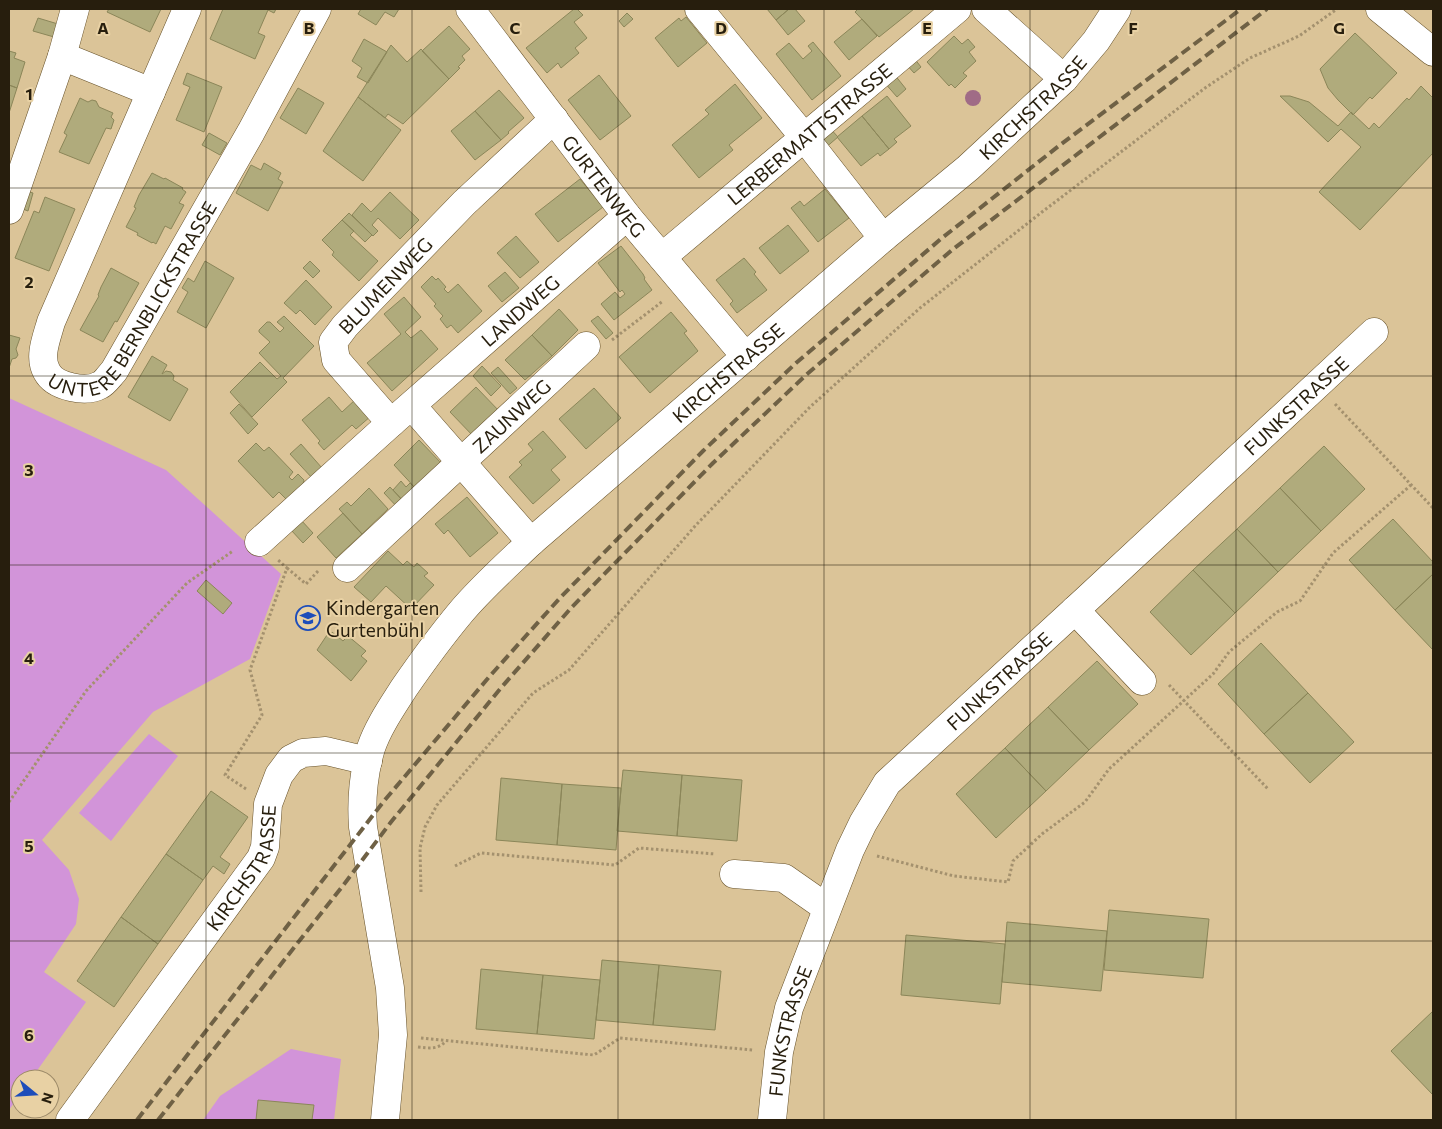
<svg xmlns="http://www.w3.org/2000/svg" width="1442" height="1129" viewBox="0 0 1442 1129" font-family="Commissioner,sans-serif">
	<style>
		.green { fill: #d294d9 }
		.building { fill: #b0ab7c; stroke: #8b8659 }
		.lines { fill: none; stroke-linecap: round; stroke-linejoin: round }
		.minor-casing { stroke: #67522a; stroke-width: 29 }
		.path { stroke: #a4916e; stroke-width: 3; stroke-dasharray: 2.5 2.5; stroke-linecap: butt }
		.minor { stroke: #fff; stroke-width: 28 }
		.rail { stroke: #6f6145; stroke-width: 4; stroke-dasharray: 10 5; stroke-linecap: butt }
		.tree { fill: #a06b86 }
		.grid { fill: none; stroke: #271e0d; stroke-width: 1; stroke-opacity: 0.55 }
		.labels { text-anchor: middle; dominant-baseline: central; stroke-width: 4; stroke-linejoin: round; paint-order: stroke }
		.street-label { font-size: 19px; fill: #271e0d; stroke: #e8d1a4 }
		.poi-label { font-size: 19px; fill: #271e0d; stroke: #e8d1a4; text-anchor: start }
		.grid-label { font-size: 16px; text-anchor: middle; font-weight: bold; fill: #271e0d; stroke: #e8d1a4; stroke-width: 4; stroke-linejoin: round; paint-order: stroke }
	</style>
	<rect width="100%" height="100%" fill="#dbc498"/>
	<!-- green -->
	<path class="green" d="M 9,398 L 166,470 L 281,574 L 250,659 L 153,712 L 42,840 L 69,870 L 79,899 L 76,924 L 44,972 L 86,1002 L 31,1079 L 20,1079 L 20,1094 L 9,1110 Z
		M 149,734 L 178,756 L 111,841 L 79,813 Z
		M 291,1049 L 341,1059 L 334,1120 L 203,1120 L 220,1096 Z"/>
	<!-- building -->
	<path class="building" d="M 109,9 L 161,9 L 150,32 L 107,12 Z
		M 223,9 L 276,9 L 274,13 L 268,10 L 258,33 L 265,36 L 255,59 L 210,39 Z
		M 361,9 L 399,9 L 394,17 L 385,12 L 376,25 L 358,14 Z
		M 574,9 L 577,9 L 583,15 L 574,22 L 587,38 L 575,48 L 579,53 L 561,68 L 558,63 L 547,73 L 526,48 Z
		M 767,9 L 789,9 L 776,20 Z
		M 789,9 L 795,9 L 805,21 L 788,35 L 776,20 Z
		M 858,9 L 914,9 L 879,37 L 855,12 Z
		M 627,13 L 633,19 L 624,27 L 619,21 Z
		M 686,17 L 707,43 L 678,67 L 655,38 L 679,18 L 681,21 Z
		M 38,18 L 58,24 L 54,37 L 33,31 Z
		M 862,19 L 877,36 L 849,60 L 834,42 Z
		M 449,26 L 470,49 L 462,56 L 465,60 L 458,67 L 460,68 L 449,79 L 422,51 Z
		M 1355,33 L 1397,73 L 1372,99 L 1370,97 L 1353,115 L 1338,100 L 1328,88 L 1320,69 Z
		M 954,36 L 962,44 L 968,39 L 975,47 L 969,52 L 976,61 L 963,73 L 967,76 L 955,88 L 951,84 L 949,86 L 927,62 Z
		M 364,39 L 387,52 L 368,83 L 357,77 L 362,68 L 352,61 Z
		M 813,42 L 841,76 L 812,100 L 776,54 L 789,43 L 803,59 L 812,51 L 808,46 Z
		M 391,45 L 407,62 L 421,49 L 449,79 L 403,124 L 388,114 L 385,118 L 358,97 Z
		M 9,51 L 16,53 L 14,58 L 25,62 L 17,88 L 9,85 Z
		M 914,58 L 921,67 L 914,73 L 906,64 Z
		M 187,73 L 222,87 L 204,132 L 176,120 L 190,87 L 183,84 Z
		M 894,74 L 906,89 L 897,97 L 884,82 Z
		M 599,75 L 631,116 L 600,140 L 568,100 Z
		M 735,84 L 762,118 L 729,145 L 733,150 L 699,178 L 672,145 L 709,114 L 705,110 Z
		M 9,85 L 17,88 L 9,113 Z
		M 1421,86 L 1433,98 L 1433,153 L 1360,230 L 1319,192 L 1361,147 L 1341,129 L 1328,142 L 1280,96 L 1290,96 L 1309,102 L 1338,126 L 1351,112 L 1369,129 L 1374,123 L 1379,128 L 1407,98 L 1409,100 Z
		M 298,88 L 324,103 L 306,134 L 280,118 Z
		M 499,90 L 524,118 L 508,132 L 509,133 L 501,140 L 475,111 Z
		M 887,96 L 911,126 L 894,139 L 897,142 L 889,149 L 862,116 Z
		M 358,97 L 401,130 L 363,181 L 323,151 Z
		M 80,98 L 88,102 L 92,100 L 96,101 L 99,107 L 113,113 L 111,117 L 114,120 L 111,129 L 106,128 L 89,164 L 59,152 L 67,135 L 64,133 Z
		M 475,111 L 501,140 L 475,160 L 451,131 Z
		M 862,116 L 889,149 L 880,156 L 878,153 L 861,166 L 837,137 Z
		M 828,126 L 838,137 L 824,149 L 814,137 Z
		M 209,133 L 227,143 L 220,155 L 202,145 Z
		M 264,163 L 281,173 L 278,179 L 283,182 L 268,211 L 236,193 L 251,165 L 261,170 Z
		M 152,173 L 164,179 L 165,178 L 183,188 L 182,189 L 186,192 L 179,203 L 184,205 L 171,229 L 165,226 L 156,244 L 153,242 L 152,243 L 137,235 L 138,233 L 126,227 L 136,208 L 134,207 L 139,195 Z
		M 580,179 L 603,207 L 558,242 L 535,214 Z
		M 825,189 L 849,218 L 818,242 L 791,208 L 800,201 L 804,206 Z
		M 26,191 L 33,193 L 28,211 L 20,208 Z
		M 390,192 L 419,220 L 400,239 L 378,218 L 372,225 L 378,231 L 373,236 L 352,215 L 362,203 L 371,212 Z
		M 45,197 L 75,209 L 49,271 L 15,258 L 34,211 L 39,213 Z
		M 349,213 L 372,235 L 365,242 L 342,220 Z
		M 342,220 L 354,231 L 350,235 L 378,261 L 359,281 L 332,255 L 334,252 L 322,240 Z
		M 788,225 L 809,251 L 780,274 L 759,248 Z
		M 516,236 L 539,262 L 520,278 L 497,253 Z
		M 621,246 L 643,274 L 645,278 L 644,279 L 652,290 L 614,320 L 601,304 L 615,292 L 620,298 L 625,294 L 622,290 L 620,292 L 598,263 Z
		M 744,258 L 756,272 L 754,274 L 767,290 L 737,313 L 730,304 L 733,301 L 716,280 Z
		M 205,261 L 234,278 L 206,328 L 177,312 L 188,292 L 182,288 L 188,278 L 194,282 Z
		M 310,261 L 320,271 L 313,278 L 303,268 Z
		M 111,268 L 139,283 L 117,322 L 115,321 L 103,342 L 80,330 L 99,296 L 98,295 L 101,287 Z
		M 505,272 L 519,288 L 502,302 L 488,286 Z
		M 432,276 L 436,280 L 438,278 L 446,287 L 444,289 L 448,293 L 458,284 L 482,311 L 458,333 L 451,325 L 447,328 L 440,319 L 443,316 L 434,306 L 436,304 L 421,287 Z
		M 306,280 L 332,307 L 315,325 L 300,310 L 296,314 L 284,303 Z
		M 404,297 L 421,317 L 405,332 L 411,338 L 421,330 L 438,349 L 392,391 L 367,363 L 401,334 L 384,314 Z
		M 559,309 L 578,330 L 552,356 L 532,335 Z
		M 671,312 L 687,331 L 684,333 L 698,351 L 650,393 L 619,357 Z
		M 284,316 L 314,346 L 283,378 L 287,382 L 252,417 L 230,392 L 260,362 L 277,379 L 281,376 L 259,353 L 270,342 L 259,332 L 259,330 L 267,322 L 270,322 L 280,332 L 284,328 L 277,322 Z
		M 598,316 L 613,333 L 606,339 L 591,321 Z
		M 9,335 L 20,338 L 16,349 L 18,355 L 16,358 L 12,359 L 9,368 Z
		M 532,335 L 552,356 L 525,380 L 505,360 Z
		M 152,356 L 167,365 L 162,374 L 166,371 L 171,372 L 174,376 L 173,380 L 188,389 L 170,421 L 128,397 Z
		M 482,366 L 501,386 L 491,396 L 473,376 Z
		M 498,367 L 517,388 L 510,394 L 491,373 Z
		M 476,387 L 501,413 L 475,438 L 450,412 Z
		M 594,388 L 621,418 L 586,449 L 559,419 Z
		M 329,397 L 342,412 L 356,399 L 371,416 L 356,429 L 352,425 L 324,450 L 318,443 L 320,441 L 302,420 Z
		M 239,404 L 258,424 L 248,434 L 230,413 Z
		M 543,431 L 566,457 L 551,470 L 560,480 L 533,504 L 509,477 L 522,465 L 519,462 L 533,450 L 528,444 Z
		M 419,440 L 444,466 L 418,491 L 394,465 Z
		M 256,443 L 264,451 L 269,447 L 293,472 L 289,477 L 292,480 L 298,474 L 304,480 L 302,488 L 289,502 L 279,492 L 273,498 L 238,461 Z
		M 301,444 L 322,468 L 312,478 L 290,454 Z
		M 1324,446 L 1365,489 L 1321,531 L 1280,488 Z
		M 401,481 L 406,487 L 410,483 L 418,491 L 405,503 L 393,490 Z
		M 390,487 L 405,503 L 399,509 L 384,493 Z
		M 369,488 L 388,509 L 362,534 L 339,509 L 347,502 L 351,506 Z
		M 1280,488 L 1321,531 L 1278,572 L 1237,529 Z
		M 467,497 L 498,533 L 470,557 L 448,530 L 444,534 L 435,524 Z
		M 343,513 L 362,534 L 336,558 L 317,537 Z
		M 1393,519 L 1433,562 L 1433,574 L 1395,610 L 1349,560 Z
		M 301,520 L 313,533 L 303,543 L 291,530 Z
		M 1237,529 L 1278,572 L 1235,613 L 1193,570 Z
		M 388,551 L 403,565 L 407,561 L 414,567 L 417,563 L 428,573 L 424,576 L 434,585 L 411,609 L 386,586 L 371,602 L 354,587 Z
		M 1193,570 L 1235,613 L 1191,655 L 1150,612 Z
		M 1433,574 L 1433,650 L 1395,610 Z
		M 206,580 L 232,603 L 223,614 L 197,591 Z
		M 332,632 L 343,641 L 348,636 L 366,651 L 361,656 L 367,661 L 351,681 L 317,650 L 327,635 L 329,636 Z
		M 1261,643 L 1308,693 L 1264,734 L 1218,684 Z
		M 1097,661 L 1138,704 L 1089,750 L 1048,707 Z
		M 1308,693 L 1354,742 L 1310,783 L 1264,734 Z
		M 1048,707 L 1089,750 L 1046,791 L 1005,748 Z
		M 1005,748 L 1046,791 L 996,838 L 956,794 Z
		M 623,770 L 682,775 L 677,836 L 617,831 Z
		M 682,775 L 742,780 L 737,841 L 677,836 Z
		M 501,778 L 562,784 L 557,845 L 496,840 Z
		M 562,784 L 621,788 L 616,850 L 557,845 Z
		M 211,791 L 248,817 L 220,857 L 230,864 L 224,874 L 213,866 L 203,880 L 166,854 Z
		M 166,854 L 203,880 L 158,944 L 121,917 Z
		M 1109,910 L 1209,919 L 1203,978 L 1104,970 Z
		M 121,917 L 158,944 L 114,1007 L 77,981 Z
		M 1007,922 L 1107,931 L 1101,991 L 1002,982 Z
		M 906,935 L 1005,944 L 1000,1004 L 901,995 Z
		M 602,960 L 659,965 L 653,1025 L 596,1020 Z
		M 659,965 L 721,971 L 715,1030 L 653,1025 Z
		M 481,969 L 543,975 L 537,1034 L 476,1029 Z
		M 543,975 L 600,980 L 594,1039 L 537,1034 Z
		M 1433,1011 L 1433,1095 L 1391,1051 Z
		M 258,1100 L 314,1105 L 312,1120 L 256,1120 Z"/>
	<g class="lines">
		<defs>
			<g id="minor">
				<path id="s1" d="M 470,9 L 627,216 L 746,357"/>
				<path d="M 699,9 L 804,137 L 883,238"/>
				<path d="M 986,9 L 1064,79"/>
				<path d="M 1380,9 L 1433,52"/>
				<path d="M 62,56 L 151,92 L 187,9"/>
				<path id="s2" d="M 151,92 L 51,322 C 47,337 38,357 47,372 C 55,387 86,393 100,385 C 105,383 110,375 114,371 L 251,132 L 317,9"/>
				<path d="M 9,210 L 62,56 L 75,9"/>
				<path id="s3" d="M 662,257 L 957,9"/>
				<path d="M 412,406 L 531,542"/>
				<path id="s4" d="M 391,423 L 336,360 L 333,342 L 345,326 L 464,203 L 554,119"/>
				<path id="s5" d="M 259,542 L 391,423 L 627,216"/>
				<path id="s6" d="M 347,568 L 586,346"/>
				<path d="M 1075,610 L 1142,681"/>
				<path d="M 734,874 L 784,878 L 827,908"/>
				<path id="s7" d="M 70,1120 L 261,858 L 265,847 L 268,804 L 279,775 L 291,759 L 303,753 L 326,751 L 368,761"/>
				<path id="s8" d="M 385,1120 L 393,1035 L 390,988 L 363,827 C 361,800 363,775 371,748 C 378,727 392,707 404,688 C 422,662 441,636 461,612 C 482,587 507,565 531,542 L 883,238 L 968,168 L 1038,103 L 1064,79 L 1096,41 L 1117,9"/>
				<path id="s9" d="M 772,1120 L 779,1052 L 789,1008 L 850,850 L 863,823 L 887,783 L 1087,599 L 1374,332"/>
			</g>
		</defs>
		<!-- minor casing -->
		<use href="#minor" class="minor-casing"/>
		<!-- path -->
		<path class="path" d="M 612,340 L 663,301
			M 1335,404 L 1433,508
			M 287,568 L 306,584 L 319,570
			M 1169,685 L 1268,789
			M 246,789 L 225,775 L 262,715 L 250,670 L 287,568 L 278,560
			M 9,802 L 86,691 L 187,583 L 233,551
			M 877,856 L 954,876 L 1008,882 L 1013,861 L 1042,834 L 1085,802 L 1109,769 L 1213,674 L 1229,652 L 1277,612 L 1300,601 L 1333,553 L 1411,485
			M 455,866 L 481,853 L 615,865 L 639,848 L 715,854
			M 421,892 L 420,848 L 425,827 L 437,805 L 533,693 L 569,670 L 696,525 L 810,407 L 920,308 L 1042,212 L 1205,88 L 1250,58 L 1299,36 L 1337,9
			M 421,1038 L 594,1055 L 620,1038 L 753,1050
			M 418,1047 C 429,1048 438,1050 446,1041"/>
		<!-- minor -->
		<use href="#minor" class="minor"/>
		<!-- rail -->
		<path class="rail" d="M 137,1120 L 384,801 L 489,677 L 559,599 L 703,451 L 796,363 L 942,238 L 1060,145 L 1241,9
			M 158,1120 L 345,883 L 391,822 L 500,689 L 571,608 L 713,463 L 806,375 L 952,250 L 1267,9"/>
	</g>
	<!-- trees -->
	<circle class="tree" cx="973" cy="98" r="8"/>
	<!-- grid -->
	<path class="grid" d="M 206,9 L 206,1120M 412,9 L 412,1120M 618,9 L 618,1120M 824,9 L 824,1120M 1030,9 L 1030,1120M 1236,9 L 1236,1120M 9,188 L 1433,188M 9,376 L 1433,376M 9,565 L 1433,565M 9,753 L 1433,753M 9,941 L 1433,941"/>
	<!-- icons -->
	<defs>
		<symbol id="school-ring" viewBox="-11 -11 22 22"><circle r="9.5" fill="#e8d1a4" stroke="#1d4dba" stroke-width="1.5"/><path d="M0-5L7-2L0 1L-7-2ZM-4 1L0 2.5L4 1V4Q0 6-4 4Z" fill="#1d4dba"/></symbol>
	</defs>
	<g fill-rule="evenodd">
		<use href="#school-ring" x="294" y="604" width="28" height="28"/>
	</g>
	<g class="labels">
		<!-- street labels -->
		<g class="street-label">
			<text stroke="none"><textPath href="#s8" startOffset="1302">KIRCHSTRASSE</textPath></text>
			<text stroke="none"><textPath href="#s3" startOffset="192">LERBERMATTSTRASSE</textPath></text>
			<text stroke="none"><textPath href="#s1" startOffset="222">GURTENWEG</textPath></text>
			<text stroke="none"><textPath href="#s2" startOffset="442">UNTERE BERNBLICKSTRASSE</textPath></text>
			<text stroke="none"><textPath href="#s4" startOffset="179">BLUMENWEG</textPath></text>
			<text stroke="none"><textPath href="#s5" startOffset="349">LANDWEG</textPath></text>
			<text stroke="none"><textPath href="#s8" startOffset="898">KIRCHSTRASSE</textPath></text>
			<text stroke="none"><textPath href="#s9" startOffset="916">FUNKSTRASSE</textPath></text>
			<text stroke="none"><textPath href="#s6" startOffset="224">ZAUNWEG</textPath></text>
			<text stroke="none"><textPath href="#s9" startOffset="511">FUNKSTRASSE</textPath></text>
			<text stroke="none"><textPath href="#s7" startOffset="308">KIRCHSTRASSE</textPath></text>
			<text stroke="none"><textPath href="#s9" startOffset="91">FUNKSTRASSE</textPath></text>
		</g>
		<!-- poi labels -->
		<g class="poi-label">
			<text x="326" y="607">Kindergarten<tspan x="326" dy="22">Gurtenbühl</tspan></text>
		</g>
	</g>
	<g class="grid-label">
		<text x="103" y="34">A</text>
		<text x="309" y="34">B</text>
		<text x="515" y="34">C</text>
		<text x="721" y="34">D</text>
		<text x="927" y="34">E</text>
		<text x="1133" y="34">F</text>
		<text x="1339" y="34">G</text>
		<text x="29" y="100">1</text>
		<text x="29" y="288">2</text>
		<text x="29" y="476">3</text>
		<text x="29" y="664">4</text>
		<text x="29" y="852">5</text>
		<text x="29" y="1041">6</text>
	</g>
	<!-- border -->
	<rect width="1442" height="1129" fill="none" stroke="#271e0d" stroke-width="20"/>
	<!-- north arrow -->
	<g transform="translate(35 1094) rotate(108)"><circle r="24" fill="#e8d1a4" stroke="#9b8968"/>
	<path d="M0-4L9 19L0 12L-9 19Z" fill="#1d4dba"/>
	<text y="-8" font-size="14" font-weight="bold" text-anchor="middle" fill="#271e0d">N</text>
	</g>
</svg>
